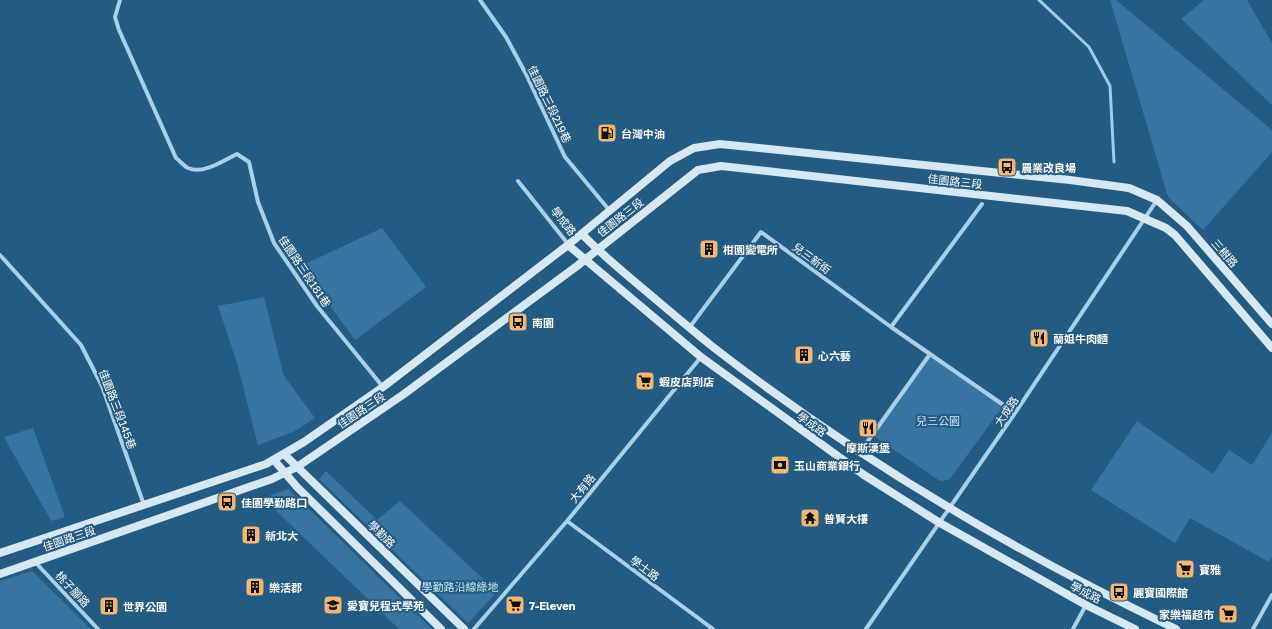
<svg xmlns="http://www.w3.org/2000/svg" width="1272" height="629" viewBox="0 0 1272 629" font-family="'Golos Text','Noto Sans TC',sans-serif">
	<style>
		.green { fill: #3775a0 }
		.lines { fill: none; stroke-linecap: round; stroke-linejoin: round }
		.stream { stroke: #9ecce9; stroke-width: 3 }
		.street { stroke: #aacfe8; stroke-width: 4 }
		.secondary { stroke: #d5e8f6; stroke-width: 8 }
		.labels { text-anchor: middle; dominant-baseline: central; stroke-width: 4; stroke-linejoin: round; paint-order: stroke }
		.street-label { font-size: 11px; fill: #fff; stroke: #235b82 }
		.poi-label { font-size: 11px; font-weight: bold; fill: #fff; stroke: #235b82; text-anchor: start }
		.park-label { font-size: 11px; fill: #cee6f6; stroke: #235b82 }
	</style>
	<rect width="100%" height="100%" fill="#235b82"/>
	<!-- green -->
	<path class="green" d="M 1110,0 L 1116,0 L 1272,130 L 1272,152 L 1203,230 L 1168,197 Z
		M 1204,0 L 1247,0 L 1272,43 L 1272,105 L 1181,19 Z
		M 382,228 L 426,287 L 355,340 L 301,266 Z
		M 264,297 L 284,376 L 315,418 L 293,432 L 258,445 L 237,363 L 218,306 Z
		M 930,354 L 1004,405 L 949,480 L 940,481 L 872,435 Z
		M 1137,421 L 1213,474 L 1229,450 L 1252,465 L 1272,433 L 1272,556 L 1269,562 L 1190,518 L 1175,543 L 1091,490 Z
		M 33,428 L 65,517 L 51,521 L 4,437 Z
		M 326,471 L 377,520 L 400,501 L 497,592 L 468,623 L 319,479 Z
		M 288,489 L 432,629 L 399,629 L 263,498 Z
		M 32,571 L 91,629 L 0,629 L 0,581 Z"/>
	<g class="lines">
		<!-- stream -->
		<path class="stream" d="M 1039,0 L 1089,47 L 1110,86 L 1114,162"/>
		<!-- street -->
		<path class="street" d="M 120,0 L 115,17 L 119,30 L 176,158 C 180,161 184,166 188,168 C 203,175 224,160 237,154 L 249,162 L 258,202 L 274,243 L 317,306 L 383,387
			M 480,0 L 506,37 L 526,74 L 565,157 L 610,211
			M 518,181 L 568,244
			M 0,255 L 81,345 L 102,386 L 144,505
			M 891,327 L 982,204
			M 689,328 L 761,232 L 891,327 L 1015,413
			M 860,452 L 930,354
			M 567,521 L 713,629
			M 35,562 L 98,629
			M 474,629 L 567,521 L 701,357
			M 866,629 L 1015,413 L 1157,200
			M 1073,629 L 1086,605
			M 1253,629 L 1272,595"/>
		<!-- secondary -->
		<path class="secondary" d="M 582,234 C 600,253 621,270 641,287 C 665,307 688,327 713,347 C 856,458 1013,551 1176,629
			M 568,245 L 701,357 L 864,475 L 940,523 L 1086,605 L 1135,629
			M 285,455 L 464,629
			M 274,460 L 297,487 L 441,629
			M 0,553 L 266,464 L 304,442 L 383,387 L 568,245 L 670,161 L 694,148 L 720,144 L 1070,180 L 1129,188 L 1157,200 L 1187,226 L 1272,324
			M 0,574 L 272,479 L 297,467 L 404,394 L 577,266 L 698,170 L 721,166 L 1127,211 L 1166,228 L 1175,235 L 1272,348"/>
	</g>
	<!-- icons -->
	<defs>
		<symbol id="fuel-square" viewBox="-11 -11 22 22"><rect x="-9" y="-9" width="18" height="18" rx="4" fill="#f3b86d" stroke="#235b82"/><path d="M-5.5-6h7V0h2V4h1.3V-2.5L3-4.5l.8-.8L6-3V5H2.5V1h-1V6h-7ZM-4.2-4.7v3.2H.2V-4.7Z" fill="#111"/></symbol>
		<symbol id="bus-square" viewBox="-11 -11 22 22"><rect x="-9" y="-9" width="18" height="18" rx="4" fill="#f3b86d" stroke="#235b82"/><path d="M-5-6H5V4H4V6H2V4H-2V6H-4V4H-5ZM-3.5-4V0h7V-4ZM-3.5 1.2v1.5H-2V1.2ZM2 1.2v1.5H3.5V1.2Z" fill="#111"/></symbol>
		<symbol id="building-square" viewBox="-11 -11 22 22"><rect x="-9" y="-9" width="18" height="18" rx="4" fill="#f3b86d" stroke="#235b82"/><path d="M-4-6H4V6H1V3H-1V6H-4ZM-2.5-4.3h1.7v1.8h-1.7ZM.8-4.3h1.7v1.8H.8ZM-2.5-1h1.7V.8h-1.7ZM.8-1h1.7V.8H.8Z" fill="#111"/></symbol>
		<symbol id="restaurant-square" viewBox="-11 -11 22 22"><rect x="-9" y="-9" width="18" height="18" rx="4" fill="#f3b86d" stroke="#235b82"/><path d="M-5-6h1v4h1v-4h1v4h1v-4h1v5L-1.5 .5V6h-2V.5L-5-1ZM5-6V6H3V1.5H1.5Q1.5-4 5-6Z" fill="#111"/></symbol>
		<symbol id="supermarket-square" viewBox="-11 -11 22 22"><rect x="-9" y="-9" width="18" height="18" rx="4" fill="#f3b86d" stroke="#235b82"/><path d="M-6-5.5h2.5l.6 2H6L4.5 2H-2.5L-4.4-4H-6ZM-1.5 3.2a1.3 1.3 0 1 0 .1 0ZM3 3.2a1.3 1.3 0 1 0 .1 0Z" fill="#111"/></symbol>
		<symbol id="bank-square" viewBox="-11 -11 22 22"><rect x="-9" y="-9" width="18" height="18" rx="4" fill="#f3b86d" stroke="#235b82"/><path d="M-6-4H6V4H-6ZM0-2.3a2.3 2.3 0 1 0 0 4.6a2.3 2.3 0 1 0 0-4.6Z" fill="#111"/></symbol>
		<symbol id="temple-square" viewBox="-11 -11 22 22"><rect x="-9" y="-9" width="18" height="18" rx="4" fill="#f3b86d" stroke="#235b82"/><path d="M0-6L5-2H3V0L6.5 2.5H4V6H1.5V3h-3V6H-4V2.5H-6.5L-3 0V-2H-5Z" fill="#111"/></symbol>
		<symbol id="school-square" viewBox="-11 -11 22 22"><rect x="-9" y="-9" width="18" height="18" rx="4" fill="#f3b86d" stroke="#235b82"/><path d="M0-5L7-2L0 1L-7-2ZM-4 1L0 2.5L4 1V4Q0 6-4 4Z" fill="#111"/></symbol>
	</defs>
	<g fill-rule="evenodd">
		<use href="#fuel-square" x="596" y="122" width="22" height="22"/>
		<use href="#bus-square" x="996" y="156" width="22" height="22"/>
		<use href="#building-square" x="698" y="238" width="22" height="22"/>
		<use href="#bus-square" x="507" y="311" width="22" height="22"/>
		<use href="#restaurant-square" x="1028" y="327" width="22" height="22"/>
		<use href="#building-square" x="793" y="344" width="22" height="22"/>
		<use href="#supermarket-square" x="634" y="370" width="22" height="22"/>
		<use href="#restaurant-square" x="857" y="417" width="22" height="22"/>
		<use href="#bank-square" x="769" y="454" width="22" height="22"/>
		<use href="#bus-square" x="216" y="491" width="22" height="22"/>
		<use href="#temple-square" x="799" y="507" width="22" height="22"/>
		<use href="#building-square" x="240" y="524" width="22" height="22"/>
		<use href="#supermarket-square" x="1174" y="558" width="22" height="22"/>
		<use href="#building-square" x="244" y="576" width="22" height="22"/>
		<use href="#bus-square" x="1108" y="581" width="22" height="22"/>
		<use href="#school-square" x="322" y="594" width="22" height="22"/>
		<use href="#supermarket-square" x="504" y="594" width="22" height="22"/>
		<use href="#building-square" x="98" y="595" width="22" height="22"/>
		<use href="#supermarket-square" x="1217" y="603" width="22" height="22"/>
	</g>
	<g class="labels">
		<!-- street labels -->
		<g class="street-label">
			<text transform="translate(550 104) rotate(64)">佳園路三段219巷</text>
			<text transform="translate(955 181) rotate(6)">佳園路三段</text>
			<text transform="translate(620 217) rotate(-38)">佳園路三段</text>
			<text transform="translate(564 221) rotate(52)">學成路</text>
			<text transform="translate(1225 253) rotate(49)">三樹路</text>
			<text transform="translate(812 258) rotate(36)">兒三新街</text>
			<text transform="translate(305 271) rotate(56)">佳園路三段181巷</text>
			<text transform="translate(118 409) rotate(69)">佳園路三段145巷</text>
			<text transform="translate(361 410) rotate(-34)">佳園路三段</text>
			<text transform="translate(1006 411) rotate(-56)">大成路</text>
			<text transform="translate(812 424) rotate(36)">學成路</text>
			<text transform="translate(582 488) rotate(-51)">大有路</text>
			<text transform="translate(382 534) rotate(44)">學勤路</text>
			<text transform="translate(69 538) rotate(-19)">佳園路三段</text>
			<text transform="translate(645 568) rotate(37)">學士路</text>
			<text transform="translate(73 589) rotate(47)">桃子腳路</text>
			<text transform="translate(1086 592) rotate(28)">學成路</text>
		</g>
		<!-- poi labels -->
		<g class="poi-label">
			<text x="621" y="133">台灣中油</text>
			<text x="1021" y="167">農業改良場</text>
			<text x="723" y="249">柑園變電所</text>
			<text x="532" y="322">南園</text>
			<text x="1053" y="338">蘭姐牛肉麵</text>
			<text x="818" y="355">心六藝</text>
			<text x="659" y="381">蝦皮店到店</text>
			<text x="868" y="447" text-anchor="middle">摩斯漢堡</text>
			<text x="794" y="465">玉山商業銀行</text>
			<text x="241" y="502">佳園學勤路口</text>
			<text x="824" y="518">普賢大樓</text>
			<text x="265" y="535">新北大</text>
			<text x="1199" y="569">寶雅</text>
			<text x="269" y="587">樂活郡</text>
			<text x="1133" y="592">麗寶國際館</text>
			<text x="347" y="605">愛寶兒程式學苑</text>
			<text x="529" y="605">7-Eleven</text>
			<text x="123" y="606">世界公園</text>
			<text x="1214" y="614" text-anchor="end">家樂福超市</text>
		</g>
		<!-- park labels -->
		<g class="park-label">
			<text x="938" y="420">兒三公園</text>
			<text x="460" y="586">學勤路沿線綠地</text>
		</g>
	</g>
</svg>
